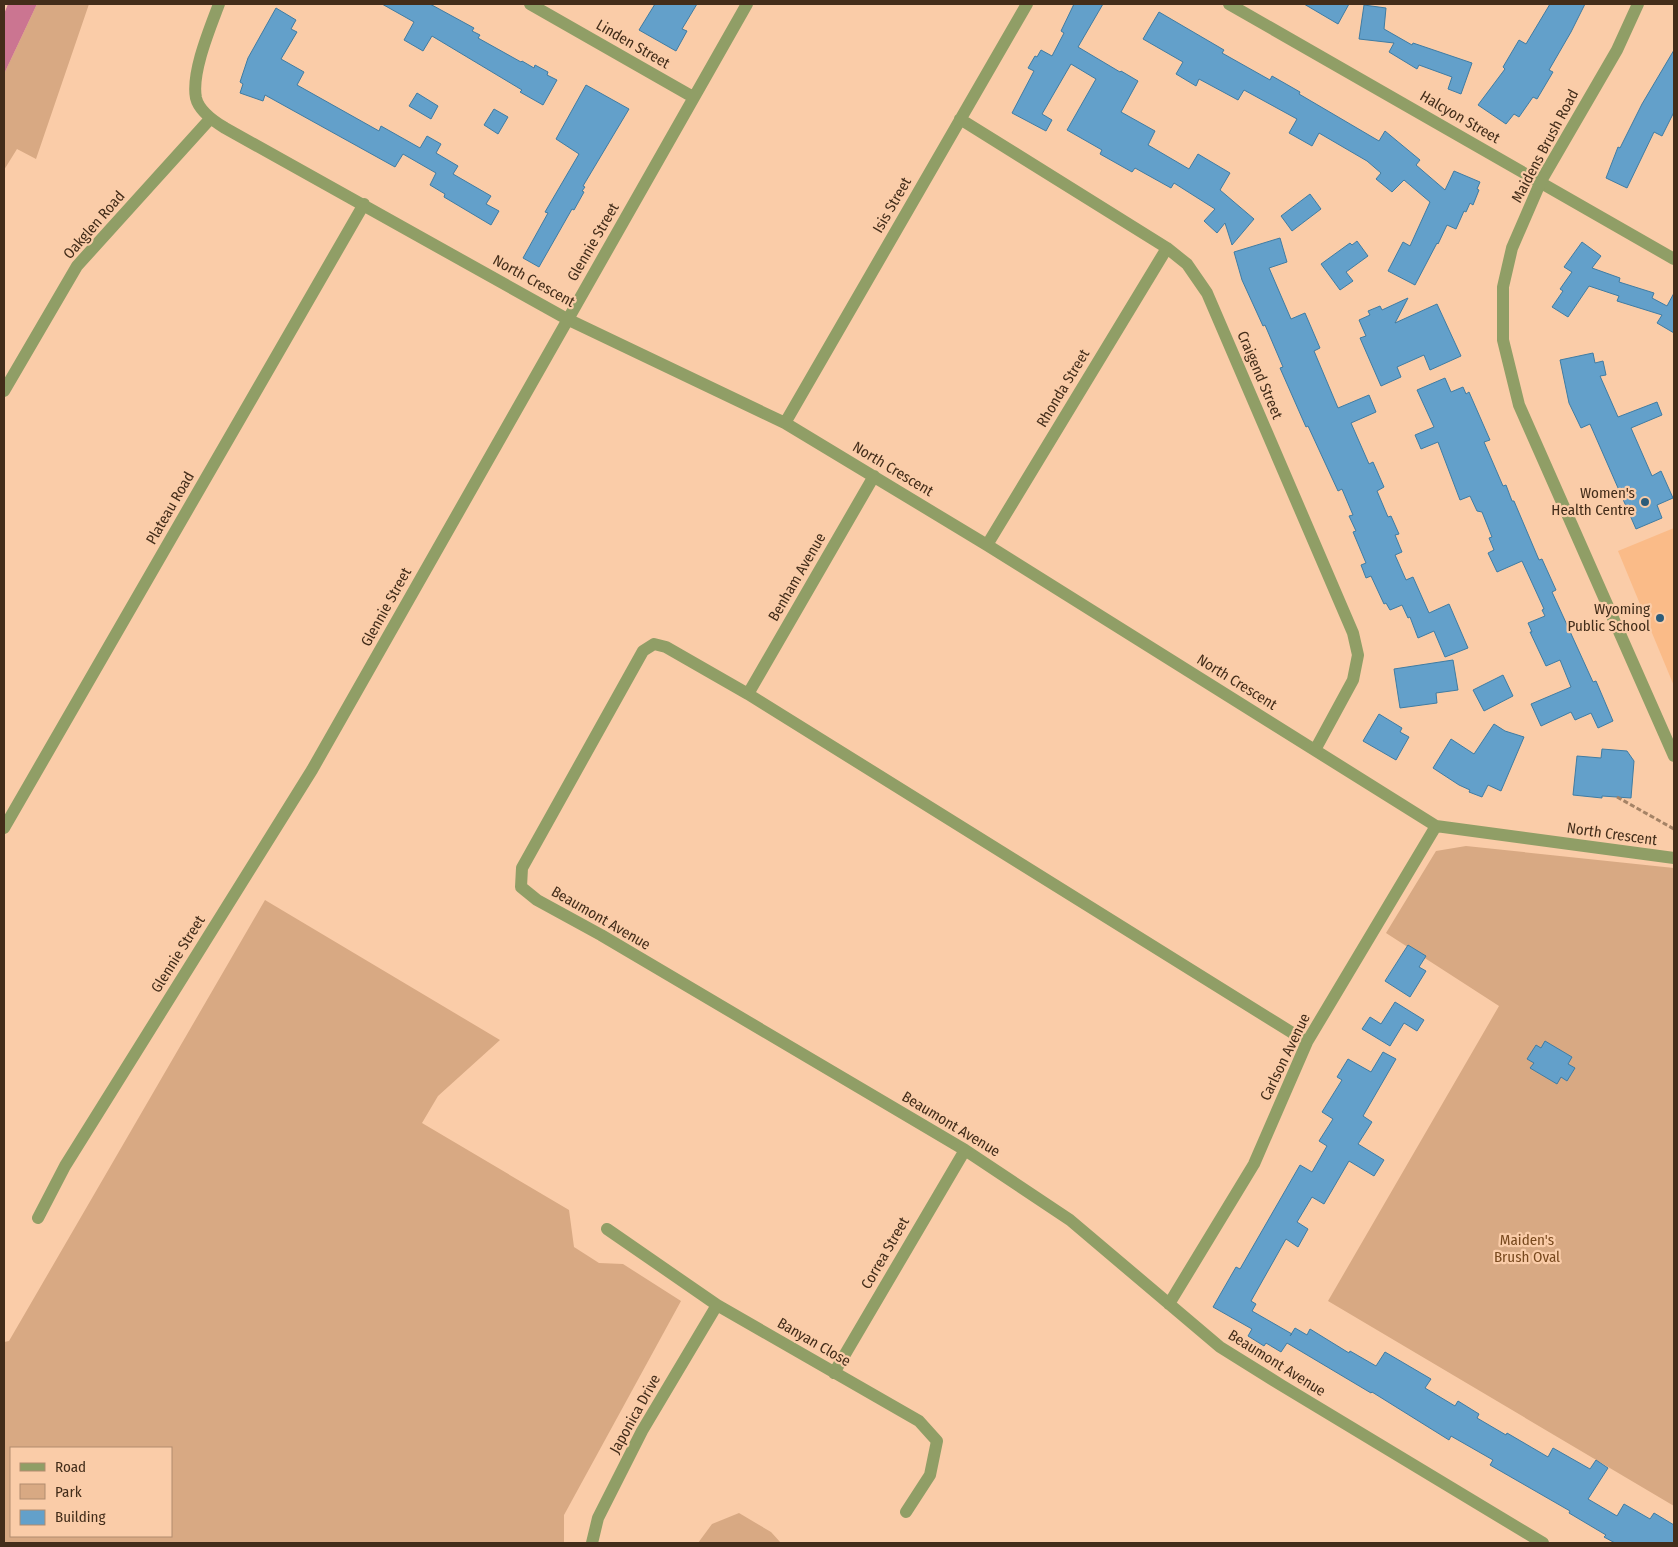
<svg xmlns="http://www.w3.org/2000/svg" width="1678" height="1547" viewBox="0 0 1678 1547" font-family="'Fira Sans Condensed',sans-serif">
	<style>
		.built { fill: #fabb88 }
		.green { fill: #d8a983; fill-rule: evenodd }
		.water { fill: #cb7591 }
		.building { fill: #63a0ca; stroke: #3f7ca3 }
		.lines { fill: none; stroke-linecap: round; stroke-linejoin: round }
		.path { stroke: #a58366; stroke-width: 3; stroke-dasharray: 5 2.5; stroke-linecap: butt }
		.minor { stroke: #909e66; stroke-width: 12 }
		.tertiary { stroke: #909e66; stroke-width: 12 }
		.poi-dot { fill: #2c5c7a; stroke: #facca8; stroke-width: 2 }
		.labels { text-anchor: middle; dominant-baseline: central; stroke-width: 4.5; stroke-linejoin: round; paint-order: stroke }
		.street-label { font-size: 15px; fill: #432d1a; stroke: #facca8 }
		.poi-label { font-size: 15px; fill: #432d1a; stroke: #facca8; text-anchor: end }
		.park-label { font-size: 15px; fill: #78491e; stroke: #facca8 }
	</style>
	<rect width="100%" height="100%" fill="#facca8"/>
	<!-- built -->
	<path class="built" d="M 1674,528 L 1674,686 L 1618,551 Z"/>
	<!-- green -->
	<path class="green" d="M 37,4 L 89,4 L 36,159 L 17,149 L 4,170 L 4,74 Z
		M 1466,846 L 1674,868 L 1674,1506 L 1328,1301 L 1499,1006 L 1386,933 L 1436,851 Z
		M 265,900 L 500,1040 L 438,1096 L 422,1123 L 569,1210 L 574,1247 L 599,1263 L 623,1264 L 681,1301 L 564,1515 L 564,1543 L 4,1543 L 4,1342 L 9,1341 ZM 11,1448 L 171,1448 L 171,1536 L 11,1536 Z
		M 739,1513 L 771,1532 L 781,1543 L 698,1543 L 712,1524 Z"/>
	<!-- water -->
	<path class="water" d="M 8,4 L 37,4 L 4,74 L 4,14 Z"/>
	<!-- building -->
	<path class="building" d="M 382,4 L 430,4 L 474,28 L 472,31 L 480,35 L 478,38 L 521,62 L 522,61 L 534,68 L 535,65 L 548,72 L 547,75 L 557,80 L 543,105 L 520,92 L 522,90 L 432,36 L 423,51 L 404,40 L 414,22 Z
		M 655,4 L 697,4 L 682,29 L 687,31 L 676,51 L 639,30 Z
		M 1074,4 L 1103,4 L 1078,47 L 1120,72 L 1121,71 L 1138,81 L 1121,112 L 1155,131 L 1148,145 L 1189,169 L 1198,154 L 1230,173 L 1220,190 L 1254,219 L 1232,245 L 1225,223 L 1217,233 L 1204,221 L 1215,209 L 1174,183 L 1171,188 L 1135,168 L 1132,172 L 1100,154 L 1102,150 L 1067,130 L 1096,79 L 1071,64 L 1042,114 L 1052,120 L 1046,131 L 1012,113 L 1034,71 L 1028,68 L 1035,56 L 1037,57 L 1041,50 L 1052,56 L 1064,33 L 1061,31 Z
		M 1304,4 L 1349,4 L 1338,24 Z
		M 1550,4 L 1585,4 L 1571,32 L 1549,70 L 1553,72 L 1537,99 L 1533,97 L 1519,117 L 1514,114 L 1506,124 L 1478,105 L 1505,69 L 1503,67 L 1519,40 L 1526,44 Z
		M 1364,5 L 1386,8 L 1384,29 L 1412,45 L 1413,43 L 1472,63 L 1461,94 L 1448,89 L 1452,77 L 1419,65 L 1417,69 L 1389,52 L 1394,43 L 1359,39 Z
		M 276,8 L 296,20 L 291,29 L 297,32 L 281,59 L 304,72 L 297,85 L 379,131 L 381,126 L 420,148 L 427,136 L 441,144 L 436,153 L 458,166 L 453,174 L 491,196 L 486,204 L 499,211 L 491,225 L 444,197 L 445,194 L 430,185 L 436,173 L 403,154 L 395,167 L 265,95 L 263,101 L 240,93 L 243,84 L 240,82 L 248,58 Z
		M 1159,12 L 1224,50 L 1222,53 L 1270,80 L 1272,76 L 1300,92 L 1299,94 L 1379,141 L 1385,131 L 1420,160 L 1416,165 L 1445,190 L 1454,171 L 1480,182 L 1477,189 L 1479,190 L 1473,205 L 1470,203 L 1466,212 L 1464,211 L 1456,229 L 1447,225 L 1438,244 L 1437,243 L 1415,285 L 1388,271 L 1403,242 L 1410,246 L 1430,202 L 1404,180 L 1392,192 L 1376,179 L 1381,173 L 1367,161 L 1319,133 L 1312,146 L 1289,133 L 1297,119 L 1244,90 L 1238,100 L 1199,79 L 1196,86 L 1176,74 L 1183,62 L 1143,39 Z
		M 1674,50 L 1674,112 L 1662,136 L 1654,132 L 1627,188 L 1606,178 L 1618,147 L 1620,148 L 1642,104 Z
		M 586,85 L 629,109 L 583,186 L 585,187 L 582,191 L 584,192 L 574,210 L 572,209 L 539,267 L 523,258 L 548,213 L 545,212 L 579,154 L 556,139 Z
		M 417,93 L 438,106 L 431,119 L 409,106 Z
		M 494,109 L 508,117 L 498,134 L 484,125 Z
		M 1310,194 L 1321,209 L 1292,231 L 1281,216 Z
		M 1280,238 L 1287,262 L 1269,268 L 1291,319 L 1305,313 L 1320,348 L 1314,351 L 1338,408 L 1369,395 L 1376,412 L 1351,423 L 1369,464 L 1373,462 L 1384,487 L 1377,491 L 1388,517 L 1391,516 L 1399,534 L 1395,535 L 1402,552 L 1395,555 L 1406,580 L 1413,577 L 1429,613 L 1449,604 L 1468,648 L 1445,657 L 1434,631 L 1418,638 L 1410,617 L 1408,618 L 1402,605 L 1390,610 L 1386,603 L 1384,604 L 1371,576 L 1366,578 L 1361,565 L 1366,563 L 1353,532 L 1356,531 L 1349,516 L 1353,515 L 1342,489 L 1338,491 L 1308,426 L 1306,427 L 1280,368 L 1283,367 L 1265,325 L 1263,326 L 1242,280 L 1234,252 Z
		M 1357,241 L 1368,256 L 1346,272 L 1353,281 L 1340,290 L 1321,264 L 1350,243 L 1352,245 Z
		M 1582,242 L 1601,256 L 1592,268 L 1620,278 L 1619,282 L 1654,293 L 1652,298 L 1667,306 L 1674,293 L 1674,333 L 1657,323 L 1662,315 L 1617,301 L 1619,296 L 1589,286 L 1568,317 L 1552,307 L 1563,291 L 1560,289 L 1572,272 L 1564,267 Z
		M 1408,298 L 1395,323 L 1437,304 L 1461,356 L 1430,370 L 1424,355 L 1397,367 L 1401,377 L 1381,386 L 1360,338 L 1366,336 L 1359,320 L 1370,315 L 1368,311 L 1380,306 L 1382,310 Z
		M 1593,353 L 1595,363 L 1603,361 L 1606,375 L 1600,376 L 1618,417 L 1657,402 L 1662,415 L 1631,428 L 1652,476 L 1661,471 L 1673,498 L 1657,505 L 1662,518 L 1636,529 L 1590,424 L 1581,428 L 1569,403 L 1560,360 Z
		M 1445,378 L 1451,392 L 1463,387 L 1466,394 L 1469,392 L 1490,440 L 1484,442 L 1503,486 L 1506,485 L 1512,501 L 1514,501 L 1539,560 L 1542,559 L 1556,590 L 1552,592 L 1593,682 L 1596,681 L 1613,721 L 1598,728 L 1591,713 L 1575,720 L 1571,712 L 1541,726 L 1531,704 L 1571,687 L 1560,660 L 1546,666 L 1530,632 L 1532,632 L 1528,623 L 1545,616 L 1542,610 L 1544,609 L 1522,561 L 1497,572 L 1488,553 L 1494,550 L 1489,538 L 1492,537 L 1482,512 L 1477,511 L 1470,496 L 1460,500 L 1438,442 L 1421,449 L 1415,435 L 1434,427 L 1417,390 Z
		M 1453,660 L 1458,690 L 1436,693 L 1437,703 L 1400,708 L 1394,669 Z
		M 1503,675 L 1513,696 L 1484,711 L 1473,690 Z
		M 1379,714 L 1402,728 L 1400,732 L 1409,737 L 1396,760 L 1363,741 Z
		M 1494,724 L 1505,731 L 1524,737 L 1501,791 L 1488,785 L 1482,797 L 1469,792 L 1470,790 L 1459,785 L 1433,768 L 1451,739 L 1474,754 Z
		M 1602,749 L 1627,751 L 1634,761 L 1631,798 L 1602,796 L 1602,798 L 1573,795 L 1577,756 L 1601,758 Z
		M 1408,945 L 1426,956 L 1419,967 L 1426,971 L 1410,997 L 1385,981 Z
		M 1395,1002 L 1424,1020 L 1417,1031 L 1404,1023 L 1390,1046 L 1362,1029 L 1370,1017 L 1381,1024 Z
		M 1545,1041 L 1572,1057 L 1568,1064 L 1575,1068 L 1567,1081 L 1561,1077 L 1557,1084 L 1530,1068 L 1534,1063 L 1527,1059 L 1536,1045 L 1541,1048 Z
		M 1383,1052 L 1396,1059 L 1363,1116 L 1372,1122 L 1358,1144 L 1384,1160 L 1374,1176 L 1349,1161 L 1324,1204 L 1312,1197 L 1297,1222 L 1308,1229 L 1298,1247 L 1286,1239 L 1251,1301 L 1256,1304 L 1252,1311 L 1292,1334 L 1290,1336 L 1295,1328 L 1307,1335 L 1310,1329 L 1349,1353 L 1350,1351 L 1376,1366 L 1385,1352 L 1431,1379 L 1425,1388 L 1455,1406 L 1458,1401 L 1479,1414 L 1477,1418 L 1506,1435 L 1507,1433 L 1548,1457 L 1553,1448 L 1590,1469 L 1596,1460 L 1608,1468 L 1588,1499 L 1617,1516 L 1624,1504 L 1650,1519 L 1654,1513 L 1674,1525 L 1674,1543 L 1615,1543 L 1604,1537 L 1606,1535 L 1569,1513 L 1570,1511 L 1490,1465 L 1493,1460 L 1451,1436 L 1449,1440 L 1372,1392 L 1371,1393 L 1287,1343 L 1281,1352 L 1266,1343 L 1264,1346 L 1248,1336 L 1252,1329 L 1213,1307 L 1236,1267 L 1240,1269 L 1300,1165 L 1312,1172 L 1327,1146 L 1319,1141 L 1333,1119 L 1322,1112 L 1342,1080 L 1337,1077 L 1348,1059 L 1371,1072 Z"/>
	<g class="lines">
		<!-- path -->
		<path class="path" d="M 1617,797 L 1674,829"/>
		<!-- minor -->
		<path class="minor" d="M 219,4 C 210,28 191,73 196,98 C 199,111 215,122 225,128 L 567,319 L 785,423 L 987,545 L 1436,826 L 1674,858
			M 530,4 L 693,97
			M 1229,4 L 1674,259
			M 960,119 L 1167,248 L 1187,264 L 1207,293 L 1353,633 L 1358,655 L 1353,680 L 1315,750
			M 4,391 L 77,266 L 210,119
			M 785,423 L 1027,4
			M 987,545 L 1167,248
			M 748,694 L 874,476
			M 4,828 L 364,204
			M 1307,1042 L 748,694 L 666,647 L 654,644 L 643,651 L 522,868 L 521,887 L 537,900 L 601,935 L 965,1150 L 1070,1220 L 1220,1347 L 1281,1385 L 1543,1543
			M 38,1218 L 65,1166 L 312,770 L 747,4
			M 607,1229 L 717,1305 L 919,1421 L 937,1441 L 930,1475 L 906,1512
			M 1169,1304 L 1254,1164 L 1307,1042 L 1436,826
			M 834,1373 L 965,1150
			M 592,1543 L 598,1518 L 642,1431 L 717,1305"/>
		<!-- tertiary -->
		<path class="tertiary" d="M 1638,4 L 1617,50 L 1541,181 L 1512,248 L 1503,287 L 1503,340 L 1519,405 L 1674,756"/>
	</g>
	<!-- markers -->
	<g class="poi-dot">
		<circle cx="1645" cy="502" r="5"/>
		<circle cx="1660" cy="618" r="5"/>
	</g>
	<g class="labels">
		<!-- street labels -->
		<g class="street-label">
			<text transform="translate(633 44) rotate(30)">Linden Street</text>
			<text transform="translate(1460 117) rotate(30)">Halcyon Street</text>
			<text transform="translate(1545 146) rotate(-62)">Maidens Brush Road</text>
			<text transform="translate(892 205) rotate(-60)">Isis Street</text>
			<text transform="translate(94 225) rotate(-49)">Oakglen Road</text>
			<text transform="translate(593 242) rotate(-60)">Glennie Street</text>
			<text transform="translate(534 281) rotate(29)">North Crescent</text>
			<text transform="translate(1260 375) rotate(67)">Craigend Street</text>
			<text transform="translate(1063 388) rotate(-59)">Rhonda Street</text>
			<text transform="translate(893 469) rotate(31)">North Crescent</text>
			<text transform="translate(170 508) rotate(-60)">Plateau Road</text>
			<text transform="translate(797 577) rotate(-60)">Benham Avenue</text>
			<text transform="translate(386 607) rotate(-61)">Glennie Street</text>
			<text transform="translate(1237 682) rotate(32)">North Crescent</text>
			<text transform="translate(1612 834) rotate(8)">North Crescent</text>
			<text transform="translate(601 918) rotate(30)">Beaumont Avenue</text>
			<text transform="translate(178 954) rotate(-58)">Glennie Street</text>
			<text transform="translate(1285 1057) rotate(-64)">Carlson Avenue</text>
			<text transform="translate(951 1124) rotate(31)">Beaumont Avenue</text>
			<text transform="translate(885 1253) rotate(-60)">Correa Street</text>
			<text transform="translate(814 1342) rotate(30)">Banyan Close</text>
			<text transform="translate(1277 1363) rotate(32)">Beaumont Avenue</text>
			<text transform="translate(635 1414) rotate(-61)">Japonica Drive</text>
		</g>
		<!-- poi labels -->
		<g class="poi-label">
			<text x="1635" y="493">Women's<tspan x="1635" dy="17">Health Centre</tspan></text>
			<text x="1650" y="609">Wyoming<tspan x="1650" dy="17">Public School</tspan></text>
		</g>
		<!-- park labels -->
		<g class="park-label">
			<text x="1527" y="1240">Maiden's<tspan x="1527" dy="17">Brush Oval</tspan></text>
		</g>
	</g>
	<!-- border -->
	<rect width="1678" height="1547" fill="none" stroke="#432d1a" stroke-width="10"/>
	<!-- legend -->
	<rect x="10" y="1447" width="162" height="90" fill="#facca8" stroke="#b18c6f"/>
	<rect x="20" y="1463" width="25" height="8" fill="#909e66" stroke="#b18c6f"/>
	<text x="55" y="1472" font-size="15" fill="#432d1a">Road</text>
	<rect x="20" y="1484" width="25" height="15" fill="#d8a983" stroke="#b18c6f"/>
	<text x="55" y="1497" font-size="15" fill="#432d1a">Park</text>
	<rect x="20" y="1510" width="25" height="15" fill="#63a0ca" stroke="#b18c6f"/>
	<text x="55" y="1522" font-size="15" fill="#432d1a">Building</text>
</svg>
